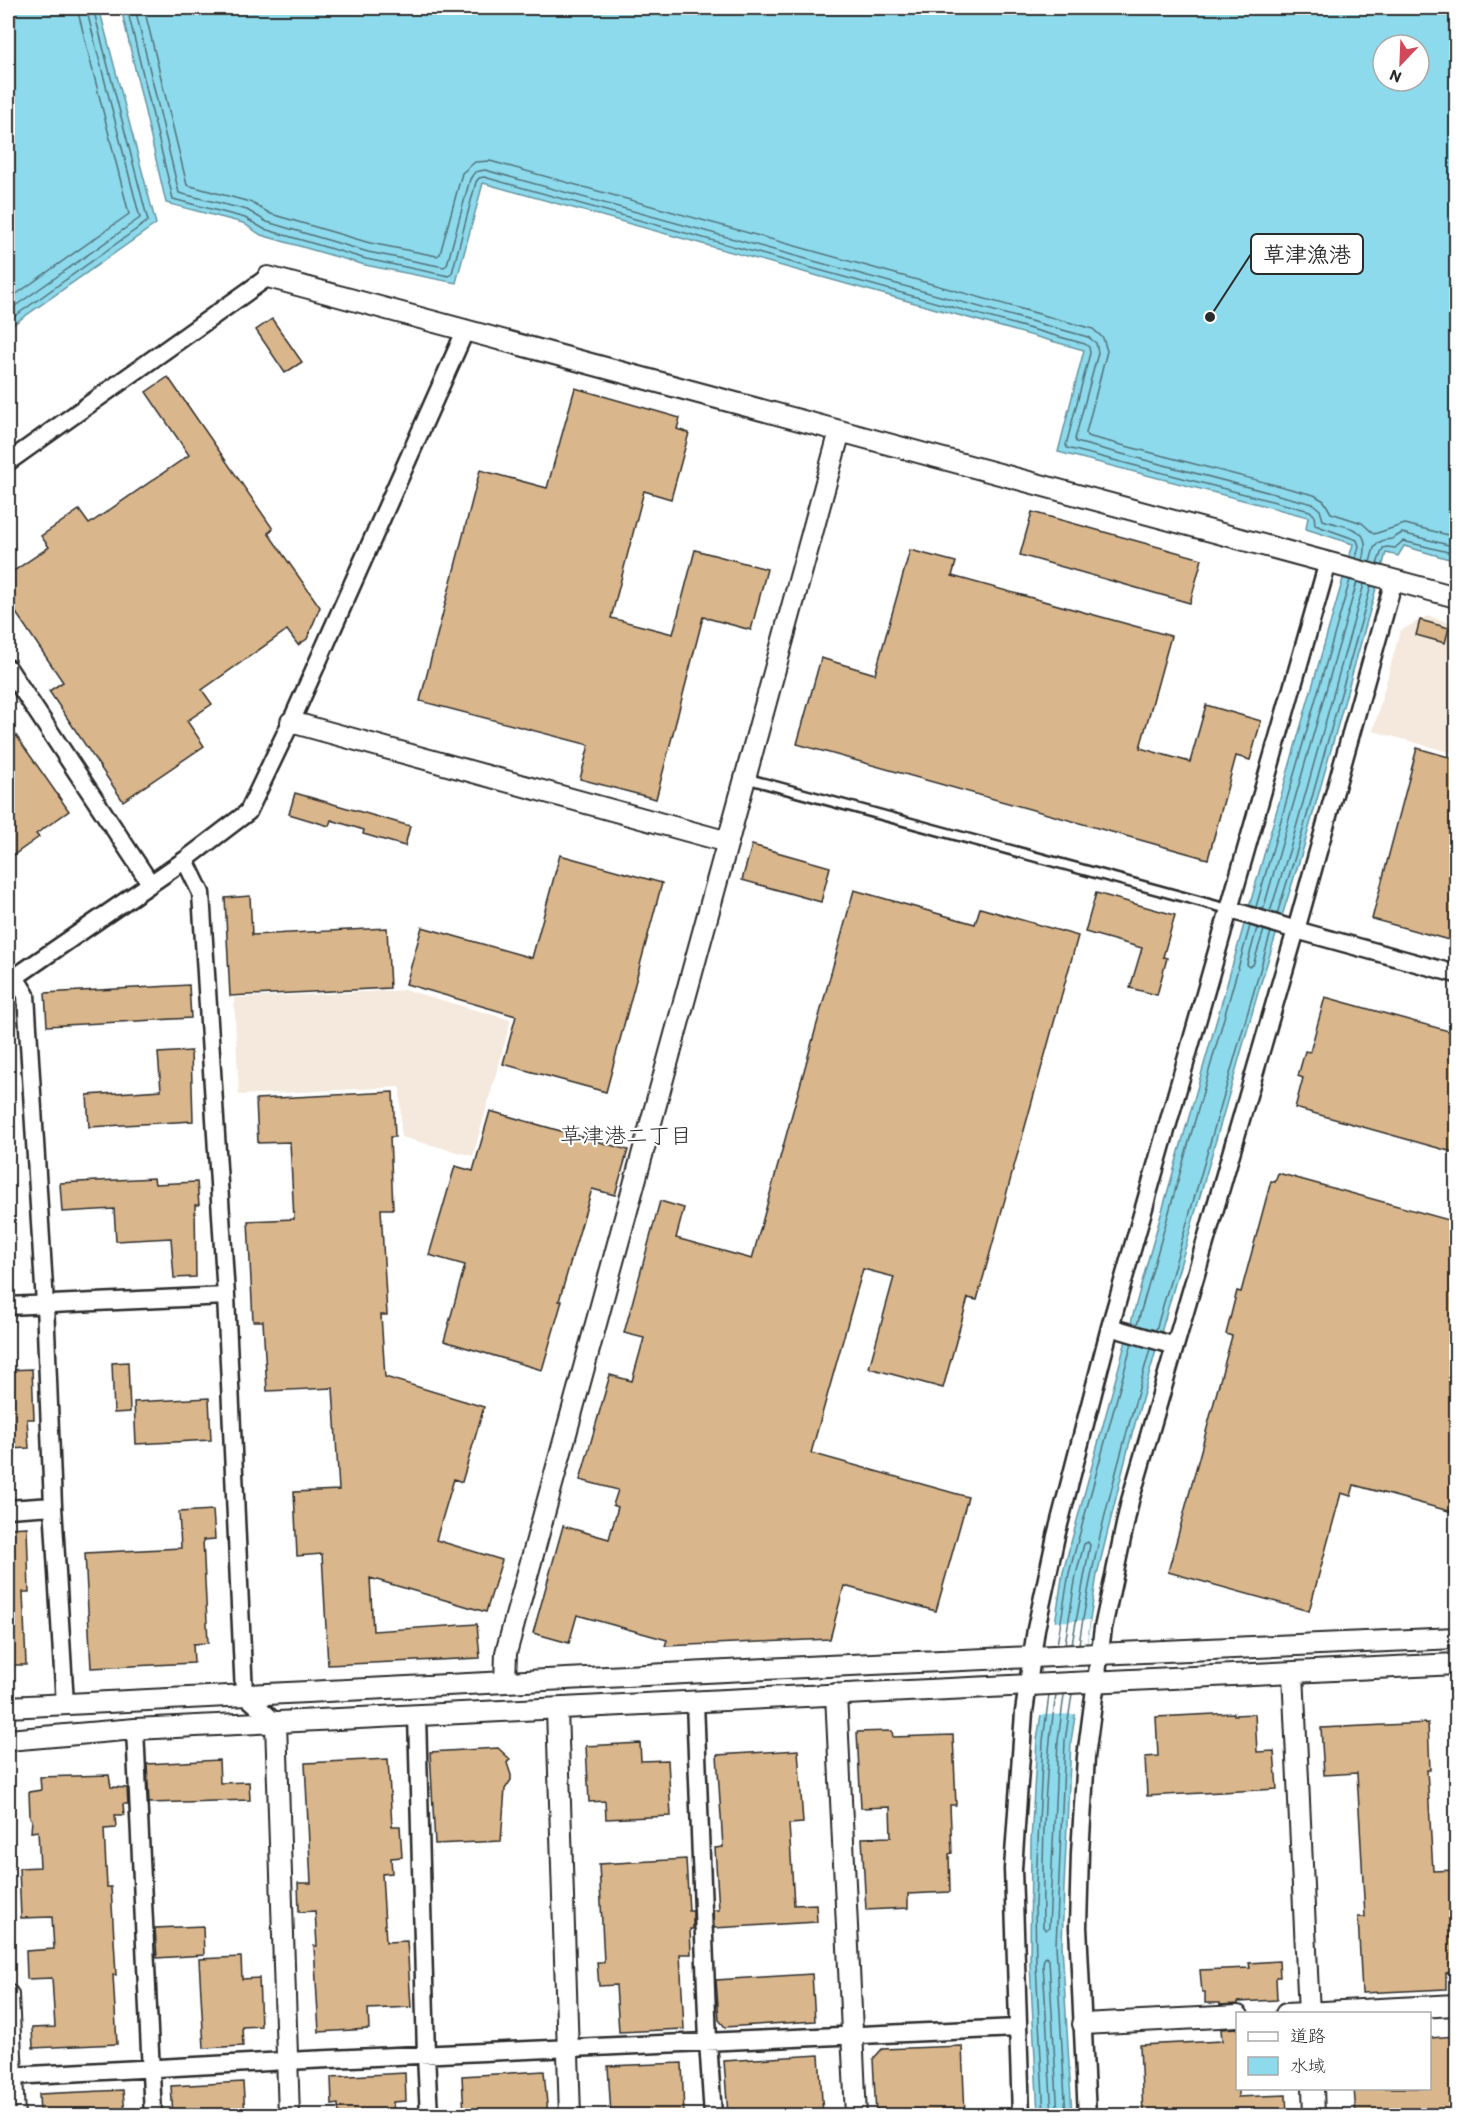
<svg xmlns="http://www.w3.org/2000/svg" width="1464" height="2123" viewBox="0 0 1464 2123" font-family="Itim,'Klee One',sans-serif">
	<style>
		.built { fill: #f4e9dc }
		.water { fill: #8ddaec; stroke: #66949f; stroke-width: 1.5; fill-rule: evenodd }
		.pier { fill: #fff }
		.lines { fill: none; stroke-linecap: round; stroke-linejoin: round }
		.shore { stroke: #527178; stroke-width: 1.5 }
		.building { fill: #d9b68b; stroke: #2b2b2b; stroke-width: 1.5 }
		.service-casing { stroke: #2b2b2b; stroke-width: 13 }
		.minor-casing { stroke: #2b2b2b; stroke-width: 21 }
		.tertiary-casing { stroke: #2b2b2b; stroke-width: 24 }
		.service { stroke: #fff; stroke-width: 8 }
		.minor { stroke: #fff; stroke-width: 16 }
		.tertiary { stroke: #fff; stroke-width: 20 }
		.labels { text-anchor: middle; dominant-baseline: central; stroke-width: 4.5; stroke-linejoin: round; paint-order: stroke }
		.neighbourhood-label { font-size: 22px; fill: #2b2b2b; stroke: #fff }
		.leader { fill: none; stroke: #2b2b2b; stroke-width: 2 }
		.callout-dot { fill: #2b2b2b; stroke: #fff; stroke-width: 2 }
		.callout { fill: #fff; stroke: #2b2b2b; stroke-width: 2 }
		.callout-label { font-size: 22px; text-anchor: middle; font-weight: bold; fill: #2b2b2b }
	</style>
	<rect width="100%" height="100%" fill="#fff"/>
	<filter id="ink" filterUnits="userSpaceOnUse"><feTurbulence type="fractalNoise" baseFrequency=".0167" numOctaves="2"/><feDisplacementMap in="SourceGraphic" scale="12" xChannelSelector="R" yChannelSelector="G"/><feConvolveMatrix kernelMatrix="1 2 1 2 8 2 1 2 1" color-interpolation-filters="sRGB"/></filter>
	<g filter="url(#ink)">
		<!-- built -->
		<path class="built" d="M 1427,616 L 1456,624 L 1456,754 L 1373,731 L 1400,631 Z
			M 406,990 L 511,1020 L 473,1156 L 401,1137 L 400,1087 L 239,1095 L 234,998 Z"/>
		<!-- water -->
		<path class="water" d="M 8,8 L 99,8 L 156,224 L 8,328 Z
			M 121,8 L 1456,8 L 1456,561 L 1404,546 L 1398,556 L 1386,553 L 1304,846 L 1259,989 L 1129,1445 L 1097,1575 L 1071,1742 L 1064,1887 L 1062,1945 L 1072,2115 L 1038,2115 L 1030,1964 L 1031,1841 L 1037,1740 L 1063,1572 L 1148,1260 L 1353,544 L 1306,529 L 1308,517 L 1058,452 L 1084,350 L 483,183 L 456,283 L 365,265 L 261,235 L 243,223 L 166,203 ZM 1383,45 L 1419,45 L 1419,81 L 1383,81 Z"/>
		<!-- pier -->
		<path class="pier" d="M 1090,1620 L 1077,1714 L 1039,1715 L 1053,1622 Z"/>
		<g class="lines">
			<!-- shore -->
			<path class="shore" d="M 127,8 L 173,199 L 245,218 L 264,229 L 366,259 L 449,276 L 452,273 L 476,182 L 479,178 L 484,177 L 1085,344 L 1089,347 L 1090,353 L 1066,445 L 1067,448 L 1310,511 L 1314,515 L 1315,525 L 1357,540 L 1359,546 L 1356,558
				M 135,8 L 179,193 L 247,210 L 267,222 L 368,252 L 444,267 L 447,265 L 470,179 L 475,172 L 485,170 L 1088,337 L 1096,343 L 1098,353 L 1075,439 L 1076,442 L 1313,504 L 1320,510 L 1323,520 C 1349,529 1373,526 1363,560
				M 144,8 L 187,185 L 250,202 L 271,214 L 370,243 L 437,256 L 440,254 L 462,173 L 475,162 L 490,161 L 1093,329 L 1103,338 L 1107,351 L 1086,433 L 1087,436 L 1314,495 L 1324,501 L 1331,513 L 1362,523 L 1374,534 L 1405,524 L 1456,537
				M 8,300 L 129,214 L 77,8
				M 8,311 L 140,218 L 86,8
				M 8,321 L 148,221 L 93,8
				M 1370,562 L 1374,548 L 1378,543 L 1384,540 L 1392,539 L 1402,533 L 1456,547
				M 1377,564 L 1383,548 L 1387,547 L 1395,548 L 1403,541 L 1456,554
				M 1256,907 L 1350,580
				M 1263,910 L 1357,582
				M 1270,912 L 1292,842 L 1364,584
				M 1277,914 L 1299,844 L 1371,586
				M 1257,928 L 1247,964 L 1249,967 L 1253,965 L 1264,930
				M 1137,1325 L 1250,926
				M 1156,1330 L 1271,932
				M 1065,1644 L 1076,1575 L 1084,1544 L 1088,1542 L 1090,1545 L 1072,1644
				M 1079,1644 C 1094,1543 1123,1446 1150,1349
				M 1057,1645 L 1069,1573 L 1132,1343
				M 1056,1695 C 1044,1770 1042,1851 1043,1927 L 1046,1930 L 1049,1927 L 1058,1741 L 1064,1695
				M 1044,2116 L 1036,1964 L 1035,1903 L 1043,1741 L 1049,1695
				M 1052,2116 L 1043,1964 L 1044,1959 L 1046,1957 L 1049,1960 L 1058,2116
				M 1066,2116 L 1056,1945 L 1065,1741 L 1072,1694"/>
		</g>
		<!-- building -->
		<path class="building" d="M 272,319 L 302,362 L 285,373 L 256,330 Z
			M 168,377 L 273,529 L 268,533 L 320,607 L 307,639 L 298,645 L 287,630 L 202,690 L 212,704 L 187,721 L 204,746 L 123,801 L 49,691 L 63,682 L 8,601 L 8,575 L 49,547 L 41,536 L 79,510 L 89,524 L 189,455 L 146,392 Z
			M 575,388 L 680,418 L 677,429 L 689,433 L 671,499 L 644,491 L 611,618 L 673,634 L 695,550 L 767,569 L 751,630 L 703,617 L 656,799 L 580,779 L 589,745 L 420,701 L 480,470 L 547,488 Z
			M 1032,512 L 1202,559 L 1190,603 L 1020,555 Z
			M 910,550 L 956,562 L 952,576 L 1171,636 L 1140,748 L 1190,762 L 1206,705 L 1261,721 L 1250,760 L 1236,756 L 1208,859 L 797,744 L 821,658 L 875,674 Z
			M 1420,620 L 1449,628 L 1445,643 L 1416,635 Z
			M 8,724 L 69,811 L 36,834 L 39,837 L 8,859 Z
			M 1417,748 L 1456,759 L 1456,913 L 1449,940 L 1372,919 Z
			M 295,793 L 410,826 L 405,846 L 363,834 L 364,830 L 331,820 L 329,826 L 289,814 Z
			M 752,845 L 830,867 L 821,902 L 742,880 Z
			M 560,855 L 662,883 L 606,1092 L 503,1064 L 516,1016 L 406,984 L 422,927 L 532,958 Z
			M 854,890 L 975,924 L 980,908 L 1078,936 L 977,1300 L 968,1298 L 943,1388 L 869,1368 L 894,1277 L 863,1269 L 811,1453 L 968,1497 L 936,1611 L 844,1586 L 830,1639 L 665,1646 L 667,1640 L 577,1615 L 569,1643 L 533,1633 L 563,1526 L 609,1539 L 618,1507 L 613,1505 L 618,1490 L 580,1480 L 610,1375 L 632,1381 L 644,1338 L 624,1333 L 660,1201 L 684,1208 L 676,1238 L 752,1259 Z
			M 1096,893 L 1175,915 L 1163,957 L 1167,958 L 1157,995 L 1130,988 L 1142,948 L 1085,932 Z
			M 250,896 L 252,935 L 387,928 L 390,988 L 230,996 L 225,898 Z
			M 189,985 L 191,1018 L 47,1026 L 45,993 Z
			M 1325,997 L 1456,1033 L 1456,1153 L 1295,1108 L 1303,1078 L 1298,1076 L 1305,1051 L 1310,1052 Z
			M 191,1051 L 193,1121 L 89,1127 L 87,1095 L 161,1090 L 158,1053 Z
			M 393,1092 L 395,1137 L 390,1137 L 393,1209 L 381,1209 L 387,1315 L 381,1315 L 385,1377 L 484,1407 L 462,1482 L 454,1479 L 436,1540 L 502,1560 L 486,1612 L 370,1578 L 373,1631 L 477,1624 L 480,1658 L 328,1665 L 322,1554 L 297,1556 L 294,1492 L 339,1490 L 333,1388 L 267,1391 L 263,1321 L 253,1321 L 248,1221 L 294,1219 L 290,1142 L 258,1143 L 256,1099 Z
			M 490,1111 L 628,1150 L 615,1195 L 592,1189 L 559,1301 L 562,1301 L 542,1370 L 444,1341 L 465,1265 L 429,1255 L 455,1166 L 473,1171 Z
			M 1278,1173 L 1456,1222 L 1456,1513 L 1354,1485 L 1351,1496 L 1341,1493 L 1309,1611 L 1168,1572 L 1232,1336 L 1226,1334 L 1237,1291 L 1241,1292 L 1271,1181 L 1275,1182 Z
			M 154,1178 L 155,1184 L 197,1182 L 199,1205 L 195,1205 L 196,1277 L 174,1278 L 171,1238 L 116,1241 L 114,1209 L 62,1212 L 60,1183 Z
			M 128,1362 L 130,1412 L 114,1413 L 112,1363 Z
			M 32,1369 L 34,1419 L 27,1419 L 29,1448 L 8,1449 L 8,1370 Z
			M 209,1398 L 211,1440 L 136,1444 L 134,1402 Z
			M 213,1510 L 215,1539 L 203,1540 L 208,1643 L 193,1644 L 194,1663 L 91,1668 L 85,1553 L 181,1548 L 179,1512 Z
			M 27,1527 L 29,1592 L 23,1592 L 26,1665 L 8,1665 L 8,1528 Z
			M 1234,1713 L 1234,1715 L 1255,1714 L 1257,1752 L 1274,1751 L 1277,1789 L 1147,1796 L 1145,1757 L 1158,1756 L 1156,1717 Z
			M 1428,1723 L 1430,1770 L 1427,1770 L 1433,1871 L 1456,1870 L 1456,1972 L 1446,1973 L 1446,1989 L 1362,1993 L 1358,1917 L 1365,1917 L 1357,1773 L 1324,1775 L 1321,1728 Z
			M 892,1731 L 893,1737 L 953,1735 L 956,1805 L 950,1805 L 952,1853 L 949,1854 L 950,1892 L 908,1894 L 908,1908 L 866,1910 L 862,1838 L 891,1837 L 890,1807 L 861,1808 L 857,1732 Z
			M 640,1743 L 641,1761 L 668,1760 L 671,1816 L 606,1819 L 605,1801 L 589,1802 L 586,1746 Z
			M 498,1748 L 510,1759 L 507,1763 L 511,1775 L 511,1780 L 505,1789 L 501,1841 L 435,1844 L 430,1752 Z
			M 798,1750 L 803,1823 L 789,1824 L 794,1905 L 816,1904 L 817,1922 L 714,1928 L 713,1910 L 719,1910 L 715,1848 L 723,1847 L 717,1755 Z
			M 388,1759 L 392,1826 L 400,1826 L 402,1857 L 391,1858 L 392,1873 L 382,1874 L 386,1942 L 407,1941 L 411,2007 L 368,2009 L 369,2029 L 319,2032 L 314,1946 L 317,1946 L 315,1911 L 299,1912 L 298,1883 L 311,1883 L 305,1763 Z
			M 219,1760 L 220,1783 L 249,1782 L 250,1800 L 149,1803 L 147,1764 Z
			M 109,1775 L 111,1787 L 127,1788 L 128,1804 L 123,1804 L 124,1815 L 115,1815 L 116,1828 L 104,1829 L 107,1887 L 111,1887 L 116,1975 L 113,1975 L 117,2044 L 33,2048 L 32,2028 L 55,2027 L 52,1978 L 27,1979 L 26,1951 L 54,1949 L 52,1917 L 21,1918 L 19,1868 L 40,1867 L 38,1831 L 31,1832 L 32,1820 L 30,1817 L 29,1792 L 41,1790 L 40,1777 Z
			M 686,1859 L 689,1911 L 693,1911 L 693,1929 L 690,1929 L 691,1954 L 680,1954 L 684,2029 L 619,2032 L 616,1985 L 599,1986 L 597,1962 L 604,1962 L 599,1864 Z
			M 203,1926 L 204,1955 L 157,1958 L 155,1928 Z
			M 241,1957 L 242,1979 L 259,1978 L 261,2026 L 242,2027 L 243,2046 L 204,2048 L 199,1959 Z
			M 1279,1961 L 1280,1977 L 1276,1977 L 1277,2000 L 1238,2002 L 1238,2004 L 1220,2005 L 1220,2003 L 1205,2003 L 1205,1992 L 1202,1992 L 1200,1970 L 1250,1968 L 1249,1963 Z
			M 812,1974 L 815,2021 L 725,2027 L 719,2020 L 716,1980 Z
			M 1238,2028 L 1238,2097 L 1286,2095 L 1287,2115 L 1143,2115 L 1140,2045 L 1222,2041 L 1221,2029 Z
			M 1456,2036 L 1456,2115 L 1356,2115 L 1354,2088 L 1430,2088 L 1430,2038 Z
			M 962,2046 L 965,2115 L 876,2115 L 873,2059 L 882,2049 Z
			M 819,2055 L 823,2115 L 728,2115 L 724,2061 Z
			M 682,2063 L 684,2115 L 611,2115 L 608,2066 Z
			M 544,2071 L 548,2115 L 464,2115 L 462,2076 Z
			M 405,2073 L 406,2101 L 393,2102 L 394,2115 L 339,2115 L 338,2104 L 332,2105 L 331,2077 Z
			M 243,2082 L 245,2115 L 173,2115 L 171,2086 Z
			M 123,2090 L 125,2115 L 40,2115 L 39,2094 Z"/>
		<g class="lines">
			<defs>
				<path id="service" d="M 745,778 L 1228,909"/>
				<path id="minor" d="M 8,462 L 268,277
					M 8,668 L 150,883
					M 185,860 L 201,893 L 226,1296 L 244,1694 L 276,1723
					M 1228,909 L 1296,930 L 1456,974
					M 15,977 L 26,995 L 45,1304 L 53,1506 L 65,1704
					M 8,982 L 185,860 L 248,812 L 291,722 L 466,329
					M 8,1306 L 226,1296
					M 1110,1327 L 1175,1346
					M 8,1509 L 53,1506
					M 695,1702 L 708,2041 L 713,2116
					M 417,1715 L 426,2055 L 429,2116
					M 135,1729 L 153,2116
					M 12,2076 L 286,2061 L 1017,2028
					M 1021,2116 L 1013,1869 L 1024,1712 L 1036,1629 L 1056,1536 L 1110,1327 L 1328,562
					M 1087,2116 L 1078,1927 L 1080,1853 L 1086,1757 L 1103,1628 L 1130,1501 L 1296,930 L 1394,580"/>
				<path id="tertiary" d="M 268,277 L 1456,597
					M 291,722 L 728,842
					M 1293,1673 L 1309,2014
					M 505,1682 L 506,1653 L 840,431
					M 836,1694 L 856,2116
					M 8,1707 L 805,1667 L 1456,1638
					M 557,1709 L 570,2116
					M 276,1723 L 289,2116
					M 8,1740 L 135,1729 L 1456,1664
					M 8,1995 L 14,2116
					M 1286,2014 L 1456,2005
					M 1083,2024 L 1238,2016
					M 1313,2088 L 1314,2116"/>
			</defs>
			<!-- service casing -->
			<use href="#service" class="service-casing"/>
			<!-- minor casing -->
			<use href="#minor" class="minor-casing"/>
			<!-- tertiary casing -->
			<use href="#tertiary" class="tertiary-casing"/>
			<!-- service -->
			<use href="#service" class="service"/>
			<!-- minor -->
			<use href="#minor" class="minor"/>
			<!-- tertiary -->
			<use href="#tertiary" class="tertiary"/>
		</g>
	</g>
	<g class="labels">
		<!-- neighbourhood labels -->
		<g class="neighbourhood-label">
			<text x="626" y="1135">草津港二丁目</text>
		</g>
	</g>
	<!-- callouts -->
	<path class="leader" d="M1210 317L1251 254"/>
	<circle class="callout-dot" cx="1210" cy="317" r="6"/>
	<rect class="callout" x="1251" y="234" width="112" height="40" rx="6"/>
	<g class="callout-label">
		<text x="1307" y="262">草津漁港</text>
	</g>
	<!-- margin -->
	<rect width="1464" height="2123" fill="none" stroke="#fff" stroke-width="30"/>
	<rect x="15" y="15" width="1434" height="2093" fill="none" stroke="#2b2b2b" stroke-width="2" filter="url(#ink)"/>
	<!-- legend -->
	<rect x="1236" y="2012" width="195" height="78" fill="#ffffff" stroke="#aaaaaa" stroke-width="1.5"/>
	<rect x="1248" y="2032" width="30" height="9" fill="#ffffff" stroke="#aaaaaa" stroke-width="1.5"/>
	<text x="1290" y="2042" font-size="18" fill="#2b2b2b">道路</text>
	<rect x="1248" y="2057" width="30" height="18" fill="#8ddaec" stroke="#aaaaaa" stroke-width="1.5"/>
	<text x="1290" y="2072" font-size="18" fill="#2b2b2b">水域</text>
	<!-- north arrow -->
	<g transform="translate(1401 63) rotate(203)"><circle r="28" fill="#ffffff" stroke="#aaaaaa" stroke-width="1.5"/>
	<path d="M0-4.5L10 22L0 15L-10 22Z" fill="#d1495b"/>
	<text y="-9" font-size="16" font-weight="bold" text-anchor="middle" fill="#2b2b2b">N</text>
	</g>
</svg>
